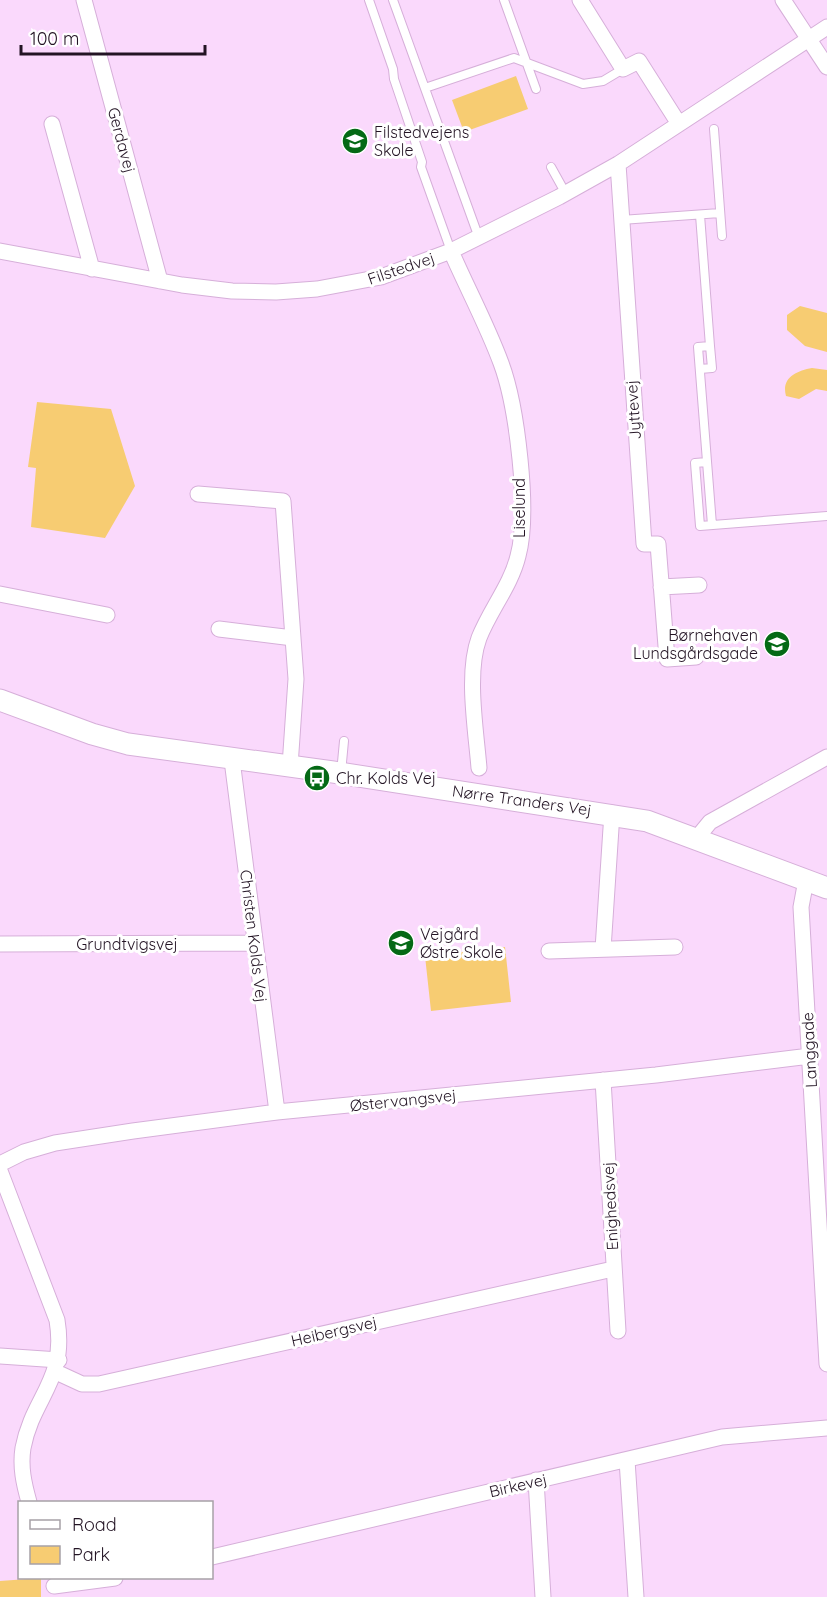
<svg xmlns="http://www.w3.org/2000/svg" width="827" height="1597" viewBox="0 0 827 1597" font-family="Quicksand,sans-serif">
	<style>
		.green { fill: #f7cc72 }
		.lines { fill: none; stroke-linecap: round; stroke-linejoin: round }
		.lane-casing { stroke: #d6afd9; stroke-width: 10 }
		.street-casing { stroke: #d6afd9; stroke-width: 17 }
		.secondary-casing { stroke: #d6afd9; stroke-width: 23 }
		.lane { stroke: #fff; stroke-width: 8 }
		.street { stroke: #fff; stroke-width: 15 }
		.secondary { stroke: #fff; stroke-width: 21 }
		.labels { text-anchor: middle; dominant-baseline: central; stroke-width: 6; stroke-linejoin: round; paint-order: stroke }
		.poi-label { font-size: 16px; fill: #231424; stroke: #fff; text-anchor: start }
		.street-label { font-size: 16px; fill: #231424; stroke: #fff }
	</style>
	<rect width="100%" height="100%" fill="#fad9fc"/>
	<!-- green -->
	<path class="green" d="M 516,76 L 528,109 L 464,132 L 452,100 Z
		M 800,306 L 827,313 L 827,352 L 805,346 L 787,330 L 787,315 Z
		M 812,368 L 827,370 L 827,391 L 816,389 L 799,399 L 786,396 C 781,378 796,371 812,368 Z
		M 37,402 L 111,409 L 135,486 L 105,538 L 31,527 L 36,468 L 28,467 Z
		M 505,947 L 511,1002 L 431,1011 L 425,956 Z
		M 41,1578 L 41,1597 L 0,1597 L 0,1581 Z"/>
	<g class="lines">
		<defs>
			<path id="lane" d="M 369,0 L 393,69 L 394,79 L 422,162 L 421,167 L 451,251
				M 393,0 L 479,238
				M 504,0 L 536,89
				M 425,88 L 514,58 L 583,84 L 603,81 L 623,69
				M 714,129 L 722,236
				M 551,167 L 566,194
				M 700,215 L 710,346 L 698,347 L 712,525
				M 621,220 L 720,213
				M 700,369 L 712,368 L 710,346
				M 707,462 L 695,463 L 700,526 L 827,516
				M 341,773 L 344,741"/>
			<path id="street" d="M 84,0 L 160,281
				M 580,0 L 623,69 L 639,61 L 679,124
				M 783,0 L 827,67
				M 52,124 L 92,269
				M 618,164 L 644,544 L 658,544 L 667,659 L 696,657
				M 0,251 L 182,285 L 232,291 L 276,292 L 317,289 L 381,277 L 451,251 L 559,197 L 618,164 L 827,27
				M 451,251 C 467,288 487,325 501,363 C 517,406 530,512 518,556 C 511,585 490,610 479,638 C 466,673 476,730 479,768
				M 198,494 L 283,501 L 296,679 L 290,766
				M 661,587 L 699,585
				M 0,594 L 107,615
				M 219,629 L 293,638
				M 232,760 L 277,1112
				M 696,839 L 710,822 L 827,757
				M 806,880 L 801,907 L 827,1364
				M 0,944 L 254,943
				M 603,949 L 612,813
				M 549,951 L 675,947
				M 603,1080 L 618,1331
				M 0,1164 L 24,1152 L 55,1143 L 133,1131 L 277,1112 L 656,1075 L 810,1056
				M 0,1171 L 57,1320 C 67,1381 33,1396 23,1448 C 20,1467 24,1484 29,1502
				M 0,1356 L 59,1360
				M 56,1372 L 82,1384 L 99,1384 L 613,1269
				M 627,1460 L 636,1597
				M 536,1480 L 543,1597
				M 212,1557 L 722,1437 L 827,1428
				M 54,1586 L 115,1578"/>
			<path id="secondary" d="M 0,700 L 92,734 L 128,744 L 333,772 L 647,821 L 827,888"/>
		</defs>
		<!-- lane casing -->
		<use href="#lane" class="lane-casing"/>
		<!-- street casing -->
		<use href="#street" class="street-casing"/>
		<!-- secondary casing -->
		<use href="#secondary" class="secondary-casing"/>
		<!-- lane -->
		<use href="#lane" class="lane"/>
		<!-- street -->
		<use href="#street" class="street"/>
		<!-- secondary -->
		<use href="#secondary" class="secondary"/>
	</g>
	<!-- icons -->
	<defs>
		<symbol id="school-disc" viewBox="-11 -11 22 22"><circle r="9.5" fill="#046915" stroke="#fff"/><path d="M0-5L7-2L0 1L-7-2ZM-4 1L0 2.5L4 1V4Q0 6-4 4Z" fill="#fff"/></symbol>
		<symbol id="bus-disc" viewBox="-11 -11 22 22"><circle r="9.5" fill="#046915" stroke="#fff"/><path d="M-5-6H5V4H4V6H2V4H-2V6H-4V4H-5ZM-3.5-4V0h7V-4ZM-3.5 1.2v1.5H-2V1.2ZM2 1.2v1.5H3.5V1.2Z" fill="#fff"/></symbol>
	</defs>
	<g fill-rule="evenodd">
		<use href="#school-disc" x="340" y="126" width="30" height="30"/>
		<use href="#school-disc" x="762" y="629" width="30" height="30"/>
		<use href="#bus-disc" x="302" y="763" width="30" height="30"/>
		<use href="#school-disc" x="386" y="928" width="30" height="30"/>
	</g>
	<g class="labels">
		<!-- poi labels -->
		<g class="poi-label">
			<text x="374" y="132">Filstedvejens<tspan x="374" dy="18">Skole</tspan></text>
			<text x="758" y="635" text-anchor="end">Børnehaven<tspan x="758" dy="18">Lundsgårdsgade</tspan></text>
			<text x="336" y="778">Chr. Kolds Vej</text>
			<text x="420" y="934">Vejgård<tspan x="420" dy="18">Østre Skole</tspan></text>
		</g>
		<!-- street labels -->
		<g class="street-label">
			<text transform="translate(122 140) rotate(75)">Gerdavej</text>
			<text transform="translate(401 268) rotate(-19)">Filstedvej</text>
			<text transform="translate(633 410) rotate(-94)">Jyttevej</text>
			<text transform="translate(519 508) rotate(-90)">Liselund</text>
			<text transform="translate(522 800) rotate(8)">Nørre Tranders Vej</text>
			<text transform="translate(254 936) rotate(83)">Christen Kolds Vej</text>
			<text x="127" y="944">Grundtvigsvej</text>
			<text transform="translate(809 1050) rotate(-93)">Langgade</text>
			<text transform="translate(403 1100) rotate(-6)">Østervangsvej</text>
			<text transform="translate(610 1206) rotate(-93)">Enighedsvej</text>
			<text transform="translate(334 1331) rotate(-13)">Heibergsvej</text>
			<text transform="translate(518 1485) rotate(-13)">Birkevej</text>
		</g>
	</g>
	<!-- legend -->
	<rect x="18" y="1501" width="195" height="78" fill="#ffffff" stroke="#a7a1a7" stroke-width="1.5"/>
	<rect x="30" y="1520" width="30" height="9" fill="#ffffff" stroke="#a7a1a7" stroke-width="1.5"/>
	<text x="72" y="1531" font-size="18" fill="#231424">Road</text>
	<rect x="30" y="1546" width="30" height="18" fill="#f7cc72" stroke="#a7a1a7" stroke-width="1.5"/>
	<text x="72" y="1561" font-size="18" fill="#231424">Park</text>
	<!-- scale -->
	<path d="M21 45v9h184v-9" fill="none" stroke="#231424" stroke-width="3"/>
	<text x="30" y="45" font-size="18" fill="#231424" stroke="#ffffff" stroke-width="4.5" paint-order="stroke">100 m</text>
</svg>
